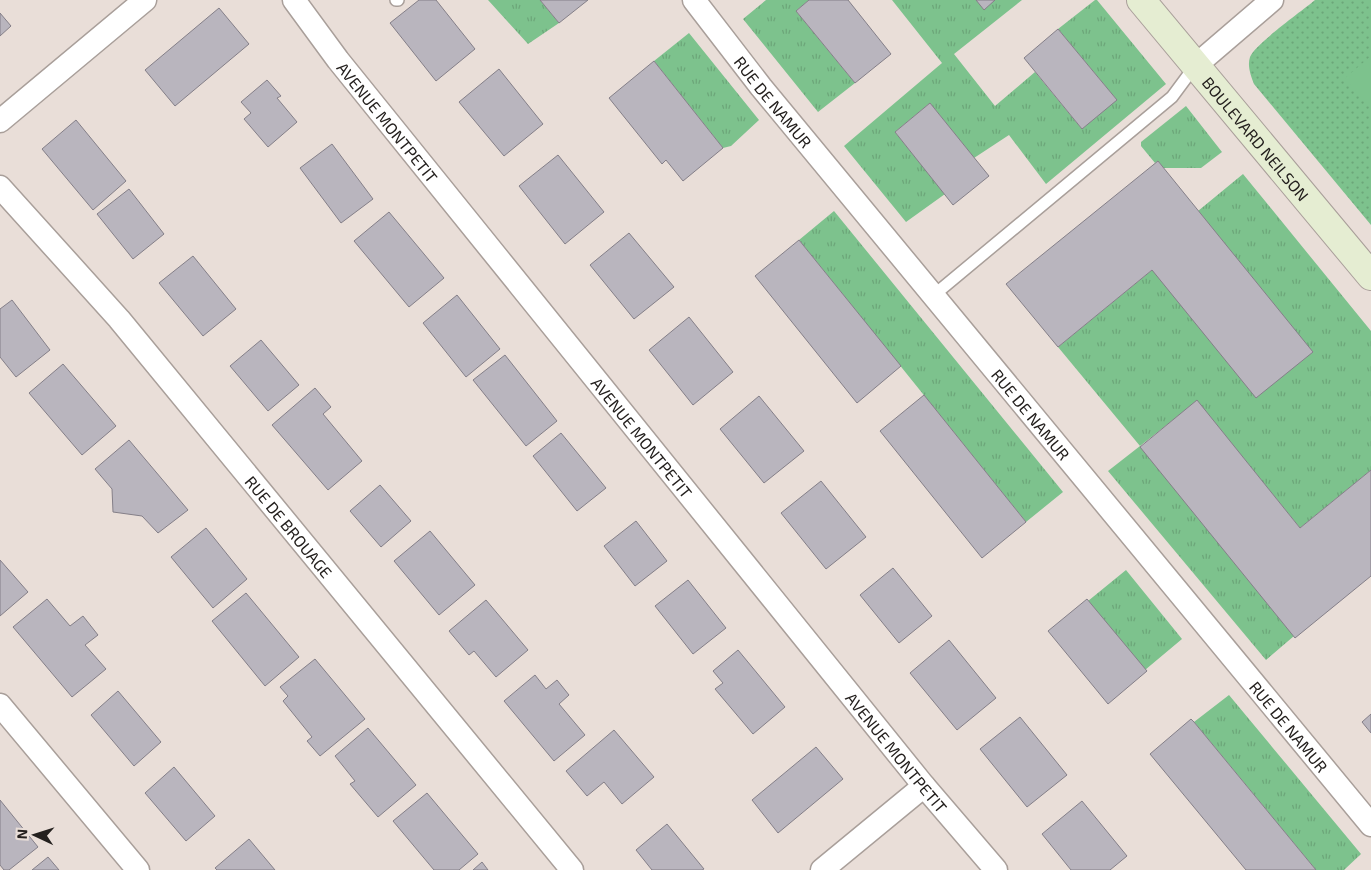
<svg xmlns="http://www.w3.org/2000/svg" width="1371" height="870" viewBox="0 0 1371 870" font-family="'Exo 2',sans-serif">
	<style>
		.grass { fill: url(#grass-tufts) }
		.park { fill: url(#park-dots) }
		.garden { fill: #7dc28d }
		.building { fill: #b9b5be; stroke: #847f88 }
		.lines { fill: none; stroke-linecap: round; stroke-linejoin: round }
		.service-casing { stroke: #a99f9a; stroke-width: 14 }
		.minor-casing { stroke: #a99f9a; stroke-width: 25 }
		.secondary-casing { stroke: #a99f9a; stroke-width: 30 }
		.service { stroke: #fff; stroke-width: 11 }
		.minor { stroke: #fff; stroke-width: 22 }
		.secondary { stroke: #e5edd2; stroke-width: 28 }
		.labels { text-anchor: middle; dominant-baseline: central; stroke-width: 4.5; stroke-linejoin: round; paint-order: stroke }
		.street-label { font-size: 16px; fill: #24201e; stroke: #e9ded8 }
	</style>
	<defs>
		<pattern id="grass-tufts" width="24" height="20" patternUnits="userSpaceOnUse" patternTransform="scale(1.25)"><rect width="24" height="20" fill="#7dc28d"/><path d="M3 7l-1-3M5 7V3M7 7l1-3M15 17l-1-3M17 17v-4M19 17l1-3" fill="none" stroke="#6ca679"/></pattern>
		<pattern id="park-dots" width="8" height="8" patternUnits="userSpaceOnUse" patternTransform="scale(1.25)"><rect width="8" height="8" fill="#7dc28d"/><path d="M2 2h.1M6 6h.1" fill="none" stroke="#6ca679" stroke-width="1.8" stroke-linecap="round"/></pattern>
	</defs>
	<rect width="100%" height="100%" fill="#e9ded8"/>
	<!-- grass -->
	<path class="grass" d="M 488,0 L 540,0 L 559,23 L 528,44 Z
		M 766,0 L 809,0 L 796,11 L 855,83 L 818,112 L 743,19 Z
		M 892,0 L 1022,0 L 954,54 L 995,106 L 1035,72 L 1082,129 L 1116,99 L 1058,29 L 1095,0 L 1097,0 L 1166,84 L 1046,184 L 1009,135 L 974,158 L 930,103 L 895,132 L 945,194 L 906,222 L 844,146 L 942,63 Z
		M 689,33 L 759,120 L 731,146 L 723,148 L 654,61 Z
		M 1186,106 L 1222,152 L 1201,168 L 1163,168 L 1158,161 L 1155,163 L 1141,146 L 1141,142 Z
		M 1243,174 L 1371,331 L 1371,470 L 1300,528 L 1197,401 L 1140,446 L 1294,636 L 1266,660 L 1108,471 L 1140,446 L 1058,347 L 1152,270 L 1312,352 L 1198,211 Z
		M 834,211 L 1063,492 L 1026,522 L 799,240 Z
		M 1126,570 L 1182,639 L 1145,670 L 1088,601 Z
		M 1229,695 L 1361,854 L 1344,870 L 1316,870 L 1194,722 Z"/>
	<!-- park -->
	<path class="park" d="M 1315,0 L 1371,0 L 1371,225 L 1254,84 C 1251,76 1247,66 1250,57 C 1255,44 1302,11 1315,0 Z"/>
	<!-- garden -->
	<path class="garden" d="M 1371,56 L 1371,109 L 1345,78 Z"/>
	<!-- building -->
	<path class="building" d="M 419,0 L 436,0 L 475,49 L 436,81 L 390,23 Z
		M 540,0 L 588,0 L 559,23 Z
		M 809,0 L 848,0 L 891,54 L 855,83 L 796,11 Z
		M 976,0 L 995,0 L 984,10 Z
		M 219,8 L 249,44 L 175,106 L 145,70 Z
		M 0,13 L 11,26 L 0,36 Z
		M 1058,29 L 1117,100 L 1082,129 L 1024,58 Z
		M 654,61 L 723,148 L 683,181 L 666,160 L 662,164 L 609,98 Z
		M 499,69 L 543,124 L 504,156 L 459,102 Z
		M 267,80 L 281,96 L 277,98 L 297,122 L 268,147 L 244,119 L 251,113 L 241,102 Z
		M 930,103 L 989,176 L 953,205 L 895,132 Z
		M 76,120 L 126,181 L 93,210 L 42,149 Z
		M 332,144 L 373,199 L 341,223 L 300,168 Z
		M 558,155 L 604,212 L 565,244 L 519,186 Z
		M 1158,161 L 1313,352 L 1256,398 L 1152,270 L 1058,347 L 1006,284 Z
		M 129,189 L 164,234 L 133,259 L 97,214 Z
		M 389,212 L 444,278 L 409,307 L 354,241 Z
		M 629,233 L 674,287 L 634,319 L 590,265 Z
		M 799,240 L 901,366 L 857,403 L 755,276 Z
		M 193,256 L 236,309 L 203,336 L 159,283 Z
		M 457,295 L 500,349 L 466,377 L 423,323 Z
		M 12,300 L 50,350 L 16,377 L 0,357 L 0,309 Z
		M 689,317 L 733,372 L 693,405 L 649,350 Z
		M 261,340 L 299,385 L 268,411 L 230,366 Z
		M 505,355 L 557,421 L 526,446 L 473,380 Z
		M 63,364 L 116,426 L 82,455 L 29,393 Z
		M 315,388 L 331,407 L 323,414 L 362,461 L 328,490 L 272,425 Z
		M 924,395 L 1026,522 L 982,558 L 880,431 Z
		M 759,396 L 804,451 L 764,483 L 720,429 Z
		M 1197,400 L 1300,528 L 1371,470 L 1371,576 L 1295,638 L 1140,447 Z
		M 561,433 L 606,488 L 577,511 L 533,456 Z
		M 129,440 L 188,510 L 158,533 L 142,516 L 113,512 L 112,489 L 95,469 Z
		M 821,481 L 866,537 L 826,569 L 781,513 Z
		M 380,485 L 411,521 L 381,547 L 350,511 Z
		M 636,521 L 667,561 L 635,586 L 604,546 Z
		M 206,528 L 247,579 L 213,608 L 171,557 Z
		M 430,531 L 475,585 L 439,615 L 394,561 Z
		M 0,560 L 28,592 L 0,616 Z
		M 893,568 L 932,616 L 899,643 L 860,595 Z
		M 688,580 L 726,628 L 693,654 L 655,606 Z
		M 246,593 L 299,657 L 265,686 L 212,621 Z
		M 47,599 L 70,626 L 83,616 L 98,635 L 85,645 L 106,669 L 72,697 L 13,627 Z
		M 1087,599 L 1147,671 L 1108,704 L 1048,631 Z
		M 486,600 L 528,650 L 496,677 L 474,651 L 469,655 L 449,631 Z
		M 949,640 L 996,698 L 957,730 L 910,673 Z
		M 738,650 L 785,707 L 753,734 L 715,689 L 723,683 L 713,671 Z
		M 315,659 L 365,719 L 320,756 L 307,741 L 312,737 L 283,701 L 288,696 L 280,687 Z
		M 535,675 L 546,689 L 557,680 L 569,695 L 559,704 L 585,735 L 554,761 L 504,701 Z
		M 118,691 L 161,742 L 134,766 L 91,715 Z
		M 1371,714 L 1371,733 L 1362,722 Z
		M 1020,717 L 1067,775 L 1027,807 L 980,749 Z
		M 1191,719 L 1194,722 L 1316,870 L 1246,870 L 1150,754 Z
		M 368,728 L 416,785 L 378,817 L 350,784 L 355,781 L 335,756 Z
		M 614,730 L 654,777 L 622,804 L 604,782 L 587,796 L 566,771 Z
		M 816,747 L 843,779 L 778,833 L 752,800 Z
		M 174,767 L 215,816 L 186,841 L 145,793 Z
		M 427,793 L 478,854 L 459,870 L 434,870 L 393,821 Z
		M 0,800 L 38,847 L 9,870 L 4,870 L 0,865 Z
		M 1082,801 L 1127,856 L 1110,870 L 1071,870 L 1042,834 Z
		M 667,824 L 704,869 L 702,870 L 652,870 L 636,850 Z
		M 249,839 L 275,870 L 217,870 L 215,868 Z
		M 48,857 L 59,870 L 32,870 Z
		M 482,862 L 488,870 L 473,870 Z"/>
	<g class="lines">
		<defs>
			<path id="service" d="M 396,0 L 398,0
				M 934,295 L 1172,97 L 1195,66"/>
			<g id="minor">
				<path id="s1" d="M 294,0 L 338,60 L 924,786 L 996,870"/>
				<path id="s2" d="M 694,0 L 761,87 L 1371,825"/>
				<path d="M 1195,66 L 1272,0"/>
				<path d="M 0,121 L 145,0"/>
				<path id="s3" d="M 0,187 L 119,319 L 572,870"/>
				<path d="M 0,705 L 138,870"/>
				<path d="M 822,870 L 924,786"/>
			</g>
			<g id="secondary">
				<path id="s4" d="M 1141,0 L 1371,276"/>
			</g>
		</defs>
		<!-- service casing -->
		<use href="#service" class="service-casing"/>
		<!-- minor casing -->
		<use href="#minor" class="minor-casing"/>
		<!-- secondary casing -->
		<use href="#secondary" class="secondary-casing"/>
		<!-- service -->
		<use href="#service" class="service"/>
		<!-- minor -->
		<use href="#minor" class="minor"/>
		<!-- secondary -->
		<use href="#secondary" class="secondary"/>
	</g>
	<g class="labels">
		<!-- street labels -->
		<g class="street-label">
			<text stroke="none"><textPath href="#s2" startOffset="129">RUE DE NAMUR</textPath></text>
			<text stroke="none"><textPath href="#s1" startOffset="154">AVENUE MONTPETIT</textPath></text>
			<text stroke="none"><textPath href="#s4" startOffset="180">BOULEVARD NEILSON</textPath></text>
			<text stroke="none"><textPath href="#s2" startOffset="534">RUE DE NAMUR</textPath></text>
			<text stroke="none"><textPath href="#s1" startOffset="559">AVENUE MONTPETIT</textPath></text>
			<text stroke="none"><textPath href="#s3" startOffset="446">RUE DE BROUAGE</textPath></text>
			<text stroke="none"><textPath href="#s2" startOffset="939">RUE DE NAMUR</textPath></text>
			<text stroke="none"><textPath href="#s1" startOffset="964">AVENUE MONTPETIT</textPath></text>
		</g>
	</g>
	<!-- north arrow -->
	<g transform="translate(35 835) rotate(274)" stroke="#e9ded8" stroke-width="4" paint-order="stroke">
	<path d="M0-4L9 19L0 12L-9 19Z" fill="#24201e"/>
	<text y="-8" font-size="14" font-weight="bold" text-anchor="middle" fill="#24201e">N</text>
	</g>
</svg>
